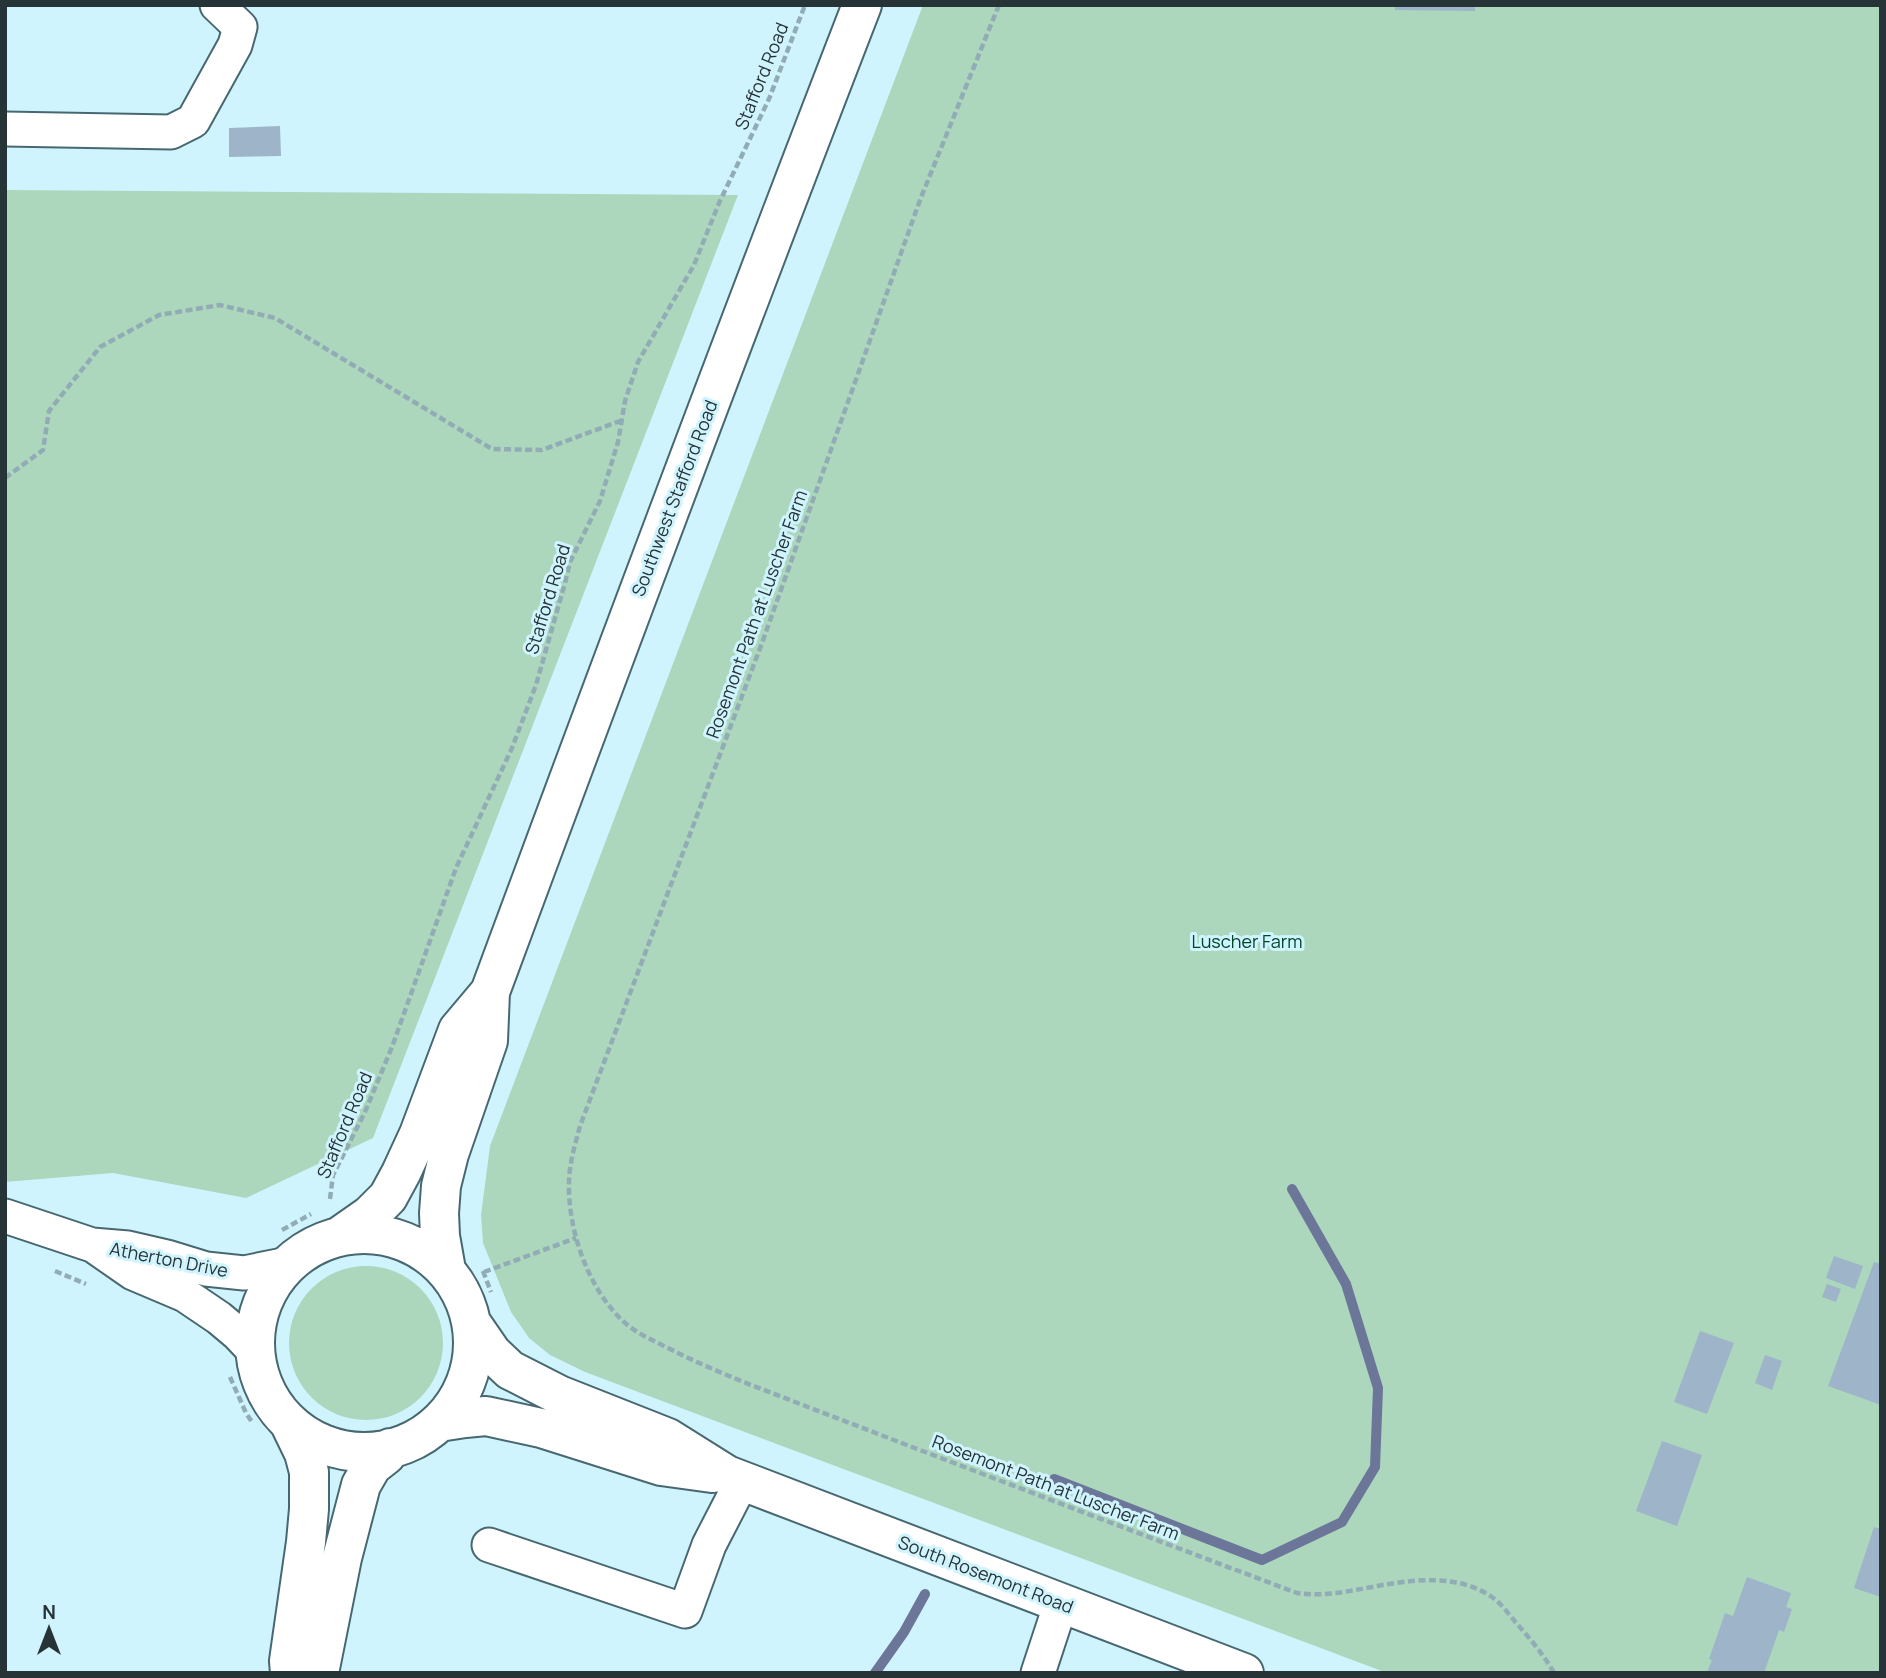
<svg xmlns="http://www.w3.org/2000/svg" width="1886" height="1678" viewBox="0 0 1886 1678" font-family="Manrope,sans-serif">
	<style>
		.green { fill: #acd7bd }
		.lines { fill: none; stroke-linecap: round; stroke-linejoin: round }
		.stream { stroke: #6b7698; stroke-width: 10 }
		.building { fill: #9db4c9 }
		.minor-casing { stroke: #486871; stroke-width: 37 }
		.major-casing { stroke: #486871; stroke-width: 42 }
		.path { stroke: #91acb4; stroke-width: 4.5; stroke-dasharray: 7 3.5; stroke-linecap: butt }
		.minor { stroke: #fff; stroke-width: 33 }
		.major { stroke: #fff; stroke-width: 38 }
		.labels { text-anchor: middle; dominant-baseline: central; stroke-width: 6; stroke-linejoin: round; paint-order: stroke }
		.street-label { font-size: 18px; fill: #263337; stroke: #d0f4fe }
		.park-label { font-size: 18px; fill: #014629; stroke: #d0f4fe }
	</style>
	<rect width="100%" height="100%" fill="#d0f4fe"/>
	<!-- green -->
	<path class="green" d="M 923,5 L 1881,5 L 1881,1673 L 1387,1673 L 585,1372 L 550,1355 L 529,1338 L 511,1312 L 483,1243 L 481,1215 L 490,1146 Z
		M 5,190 L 738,195 L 373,1138 L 246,1198 L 113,1173 L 5,1182 Z
		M289 1343a77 77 0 1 1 154 0a77 77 0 1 1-154 0Z"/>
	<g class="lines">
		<!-- stream -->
		<path class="stream" d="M 1054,1479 L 1262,1560 L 1342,1522 L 1375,1467 L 1378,1388 L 1346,1284 L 1292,1189
			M 875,1673 L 904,1632 L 925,1594"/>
	</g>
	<!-- building -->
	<path class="building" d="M 1395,5 L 1475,5 L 1475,11 L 1395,10 Z
		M 280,126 L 281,156 L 229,157 L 229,128 Z
		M 1834,1256 L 1863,1266 L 1855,1289 L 1826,1278 Z
		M 1874,1262 L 1881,1264 L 1881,1405 L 1828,1386 Z
		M 1827,1284 L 1841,1289 L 1836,1302 L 1822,1297 Z
		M 1700,1331 L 1734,1343 L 1707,1414 L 1674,1402 Z
		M 1765,1355 L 1782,1361 L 1772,1390 L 1755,1383 Z
		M 1662,1441 L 1702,1455 L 1677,1526 L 1636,1511 Z
		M 1874,1527 L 1881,1529 L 1881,1597 L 1854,1588 Z
		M 1747,1577 L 1791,1593 L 1786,1607 L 1792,1609 L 1784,1632 L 1779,1630 L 1764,1673 L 1707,1673 L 1712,1660 L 1709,1659 L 1725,1613 L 1733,1616 Z"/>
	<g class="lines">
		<defs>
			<path id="minor" d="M 5,129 L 171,132 L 193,121 L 235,45 L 240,27 L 217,5
				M 5,1216 L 92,1245 L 128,1248 L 167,1257 L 206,1269 L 244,1273 L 288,1264
				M 97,1248 L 133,1273 L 185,1295 L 219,1318 L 238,1334 L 255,1352
				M 489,1545 L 685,1611 L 709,1545 L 742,1481
				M 1038,1673 L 1061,1603"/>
			<path id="major" d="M255 1343a109 109 0 1 1 218 0a109 109 0 1 1-218 0Z
				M 340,1236 L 370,1215 L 388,1197 L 401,1173 L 419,1134 L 458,1030 L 490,992
				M 446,1270 L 440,1236 L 439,1213 L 441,1186 L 449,1154 L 488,1041 L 490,992 C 612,662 735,333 862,5
				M 472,1324 L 492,1353 L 510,1370 L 559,1395 L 668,1438 L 727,1475 L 1244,1673
				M 289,1422 L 304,1453 L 309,1472 L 309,1509 L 306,1542 L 289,1661 L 290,1673
				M 439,1422 L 465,1418 L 486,1416 L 541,1428 L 661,1466 L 712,1473
				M 319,1673 L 342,1558 L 361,1485 L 372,1466 L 386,1455 L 390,1448"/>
		</defs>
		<!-- minor casing -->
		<use href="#minor" class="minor-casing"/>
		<!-- major casing -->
		<use href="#major" class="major-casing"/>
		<!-- path -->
		<path class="path" d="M 999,5 L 920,200 L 762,643 L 580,1126 C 575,1145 569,1164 569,1183 C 568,1228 586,1282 617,1315 C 632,1332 651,1339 670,1349 C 719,1374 770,1392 821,1412 C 979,1473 1138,1533 1297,1593 C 1324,1597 1350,1591 1377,1586 C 1416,1579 1458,1574 1492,1597 C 1502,1604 1510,1616 1518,1625 C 1531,1640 1544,1655 1554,1673
			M 5,478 L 43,450 L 49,411 L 100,347 L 159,315 L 220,305 L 275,318 L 492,449 L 542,450 L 620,421
			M 330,1199 L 333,1175 L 365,1112 L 392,1047 L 456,868 L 512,748 L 536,685 L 565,583 L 570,562 L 600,501 L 618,442 L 625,401 L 638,362 L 694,265 L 719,203 L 769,99 L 805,5
			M 282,1230 L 311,1214
			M 55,1271 L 86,1284
			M 483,1271 L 491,1292
			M 484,1272 L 576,1238
			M 230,1377 L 246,1413 L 252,1422"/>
		<!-- minor -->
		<use href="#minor" class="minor"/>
		<!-- major -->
		<use href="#major" class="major"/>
	</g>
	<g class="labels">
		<!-- street labels -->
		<g class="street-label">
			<text transform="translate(761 76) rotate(-68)">Stafford Road</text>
			<text transform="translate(674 498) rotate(-69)">Southwest Stafford Road</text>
			<text transform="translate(547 599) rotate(-73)">Stafford Road</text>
			<text transform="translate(756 614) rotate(-70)">Rosemont Path at Luscher Farm</text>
			<text transform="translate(344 1125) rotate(-67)">Stafford Road</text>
			<text transform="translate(169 1259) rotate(11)">Atherton Drive</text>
			<text transform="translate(1056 1487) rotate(21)">Rosemont Path at Luscher Farm</text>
			<text transform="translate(986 1574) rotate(21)">South Rosemont Road</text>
		</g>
		<!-- park labels -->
		<g class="park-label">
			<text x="1247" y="941">Luscher Farm</text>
		</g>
	</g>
	<!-- border -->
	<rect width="1886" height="1678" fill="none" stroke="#263337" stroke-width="14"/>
	<!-- north arrow -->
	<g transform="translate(49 1629)" stroke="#d0f4fe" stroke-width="5" paint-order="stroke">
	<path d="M0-5L12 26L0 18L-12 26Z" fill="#263337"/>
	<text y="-10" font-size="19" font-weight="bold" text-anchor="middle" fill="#263337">N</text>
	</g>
</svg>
